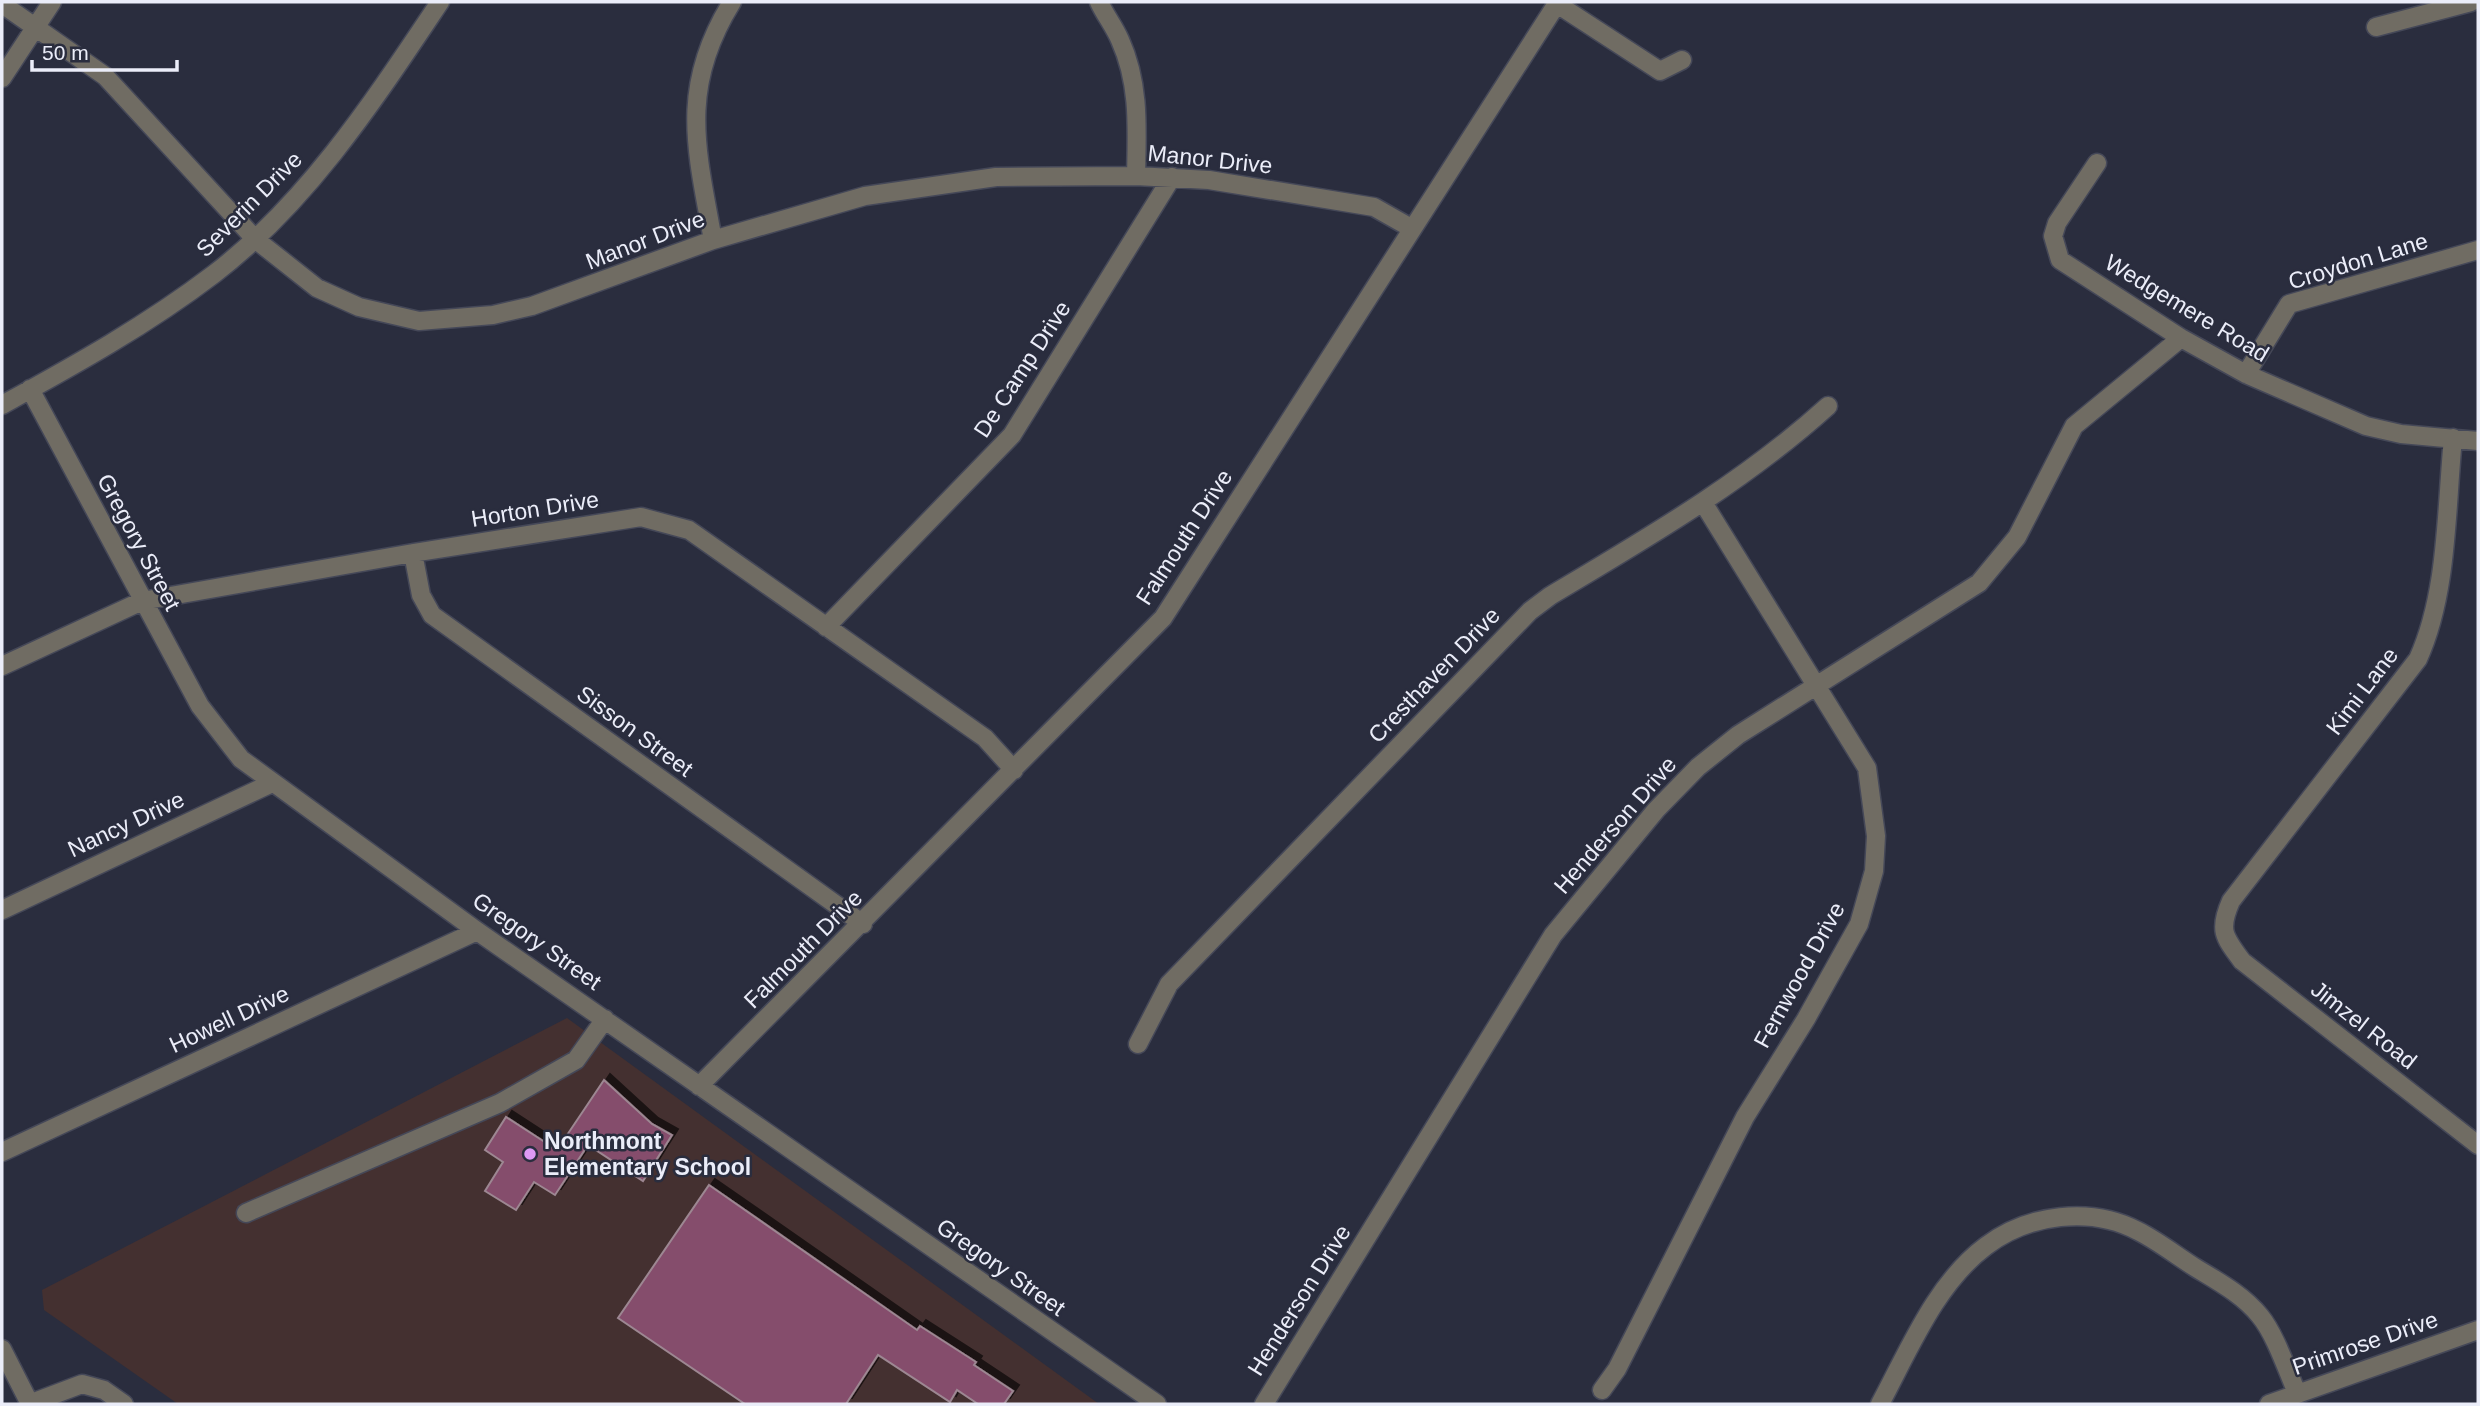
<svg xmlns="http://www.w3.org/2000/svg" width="2480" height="1406" viewBox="0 0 2480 1406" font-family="Helvetica,sans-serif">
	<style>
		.education { fill: #443030 }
		.building { fill: #854d6c; stroke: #9d8792; stroke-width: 2; filter: url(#shadow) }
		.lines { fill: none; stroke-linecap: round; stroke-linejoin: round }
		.minor-casing { stroke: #454858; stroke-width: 21 }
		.minor { stroke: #706c63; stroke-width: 18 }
		.poi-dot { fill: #dd99f4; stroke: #2a2d3e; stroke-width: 2.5 }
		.labels { text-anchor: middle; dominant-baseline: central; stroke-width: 5; stroke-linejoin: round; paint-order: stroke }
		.street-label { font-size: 23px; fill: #ebedf9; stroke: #2a2d3e }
		.poi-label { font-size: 23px; font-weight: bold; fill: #ebedf9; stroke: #2a2d3e; text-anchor: start }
	</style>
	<defs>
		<filter id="shadow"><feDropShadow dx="6" dy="-6" stdDeviation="0" flood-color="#0009"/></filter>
	</defs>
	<rect width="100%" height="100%" fill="#2a2d3e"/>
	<!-- education -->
	<path class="education" d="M 567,1018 L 1099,1404 L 178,1404 L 44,1310 L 42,1290 Z"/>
	<!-- building -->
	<path class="building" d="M 604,1080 L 652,1124 L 672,1135 L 643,1181 L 588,1145 L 555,1195 L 534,1182 L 516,1210 L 485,1191 L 503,1162 L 485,1150 L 506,1117 L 557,1150 Z
		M 709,1185 L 917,1330 L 920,1326 L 976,1362 L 974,1365 L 1013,1391 L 1004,1404 L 978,1404 L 957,1390 L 950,1402 L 878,1355 L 846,1404 L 745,1404 L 618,1318 Z"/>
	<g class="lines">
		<defs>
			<path id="minor" d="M 1099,2 C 1105,15 1114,26 1120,40 C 1140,84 1137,129 1136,176
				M 2,4 L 105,76 L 255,239 L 317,288 L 359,307 L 419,321 L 493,315 L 532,306 L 713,240 L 865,196 L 996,177 L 1136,176 L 1209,180 L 1374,207 L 1411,228
				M 1557,4 L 1660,71 L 1682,60
				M 2376,27 L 2471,2
				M 2,78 L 52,2
				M 2097,163 L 2057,223 L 2053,236 L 2060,260 L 2181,338 L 2246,374 L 2366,426 L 2401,434 L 2478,441
				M 713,240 C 696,148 679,87 732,2
				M 2246,374 L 2289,304 L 2478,250
				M 30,389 L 200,706 L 241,759 L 477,931 L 1157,1404
				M 2,405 C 75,365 147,325 214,274 C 308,202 375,99 440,2
				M 2453,438 C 2446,510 2448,593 2418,659 L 2231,901 C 2218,930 2224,937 2242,961 L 2478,1145
				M 413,553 L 421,595 L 432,615 L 863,924
				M 826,627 L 1012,435 L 1172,177
				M 2,666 L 142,601 L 413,553 L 641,517 L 689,530 L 985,738 L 1014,770
				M 2,910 L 272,783
				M 1138,1044 L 1169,984 L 1530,611 L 1550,596 C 1647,538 1744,482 1828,406
				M 699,1086 L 1163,618 L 1558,2
				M 2,1152 L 477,931
				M 246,1213 L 500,1103 L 576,1060 L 605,1019
				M 2,1349 L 29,1402
				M 1602,1390 L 1617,1369 L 1745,1117 L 1806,1019 L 1859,924 L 1874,871 L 1876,836 L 1867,768 L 1704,504
				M 29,1404 L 82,1384 L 104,1390 L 124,1404
				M 1264,1404 L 1553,935 L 1656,810 L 1698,767 L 1738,735 L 1979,583 L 2017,537 L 2074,426 L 2181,338
				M 1880,1404 C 1909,1350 1936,1283 1986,1246 C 2028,1214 2091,1206 2138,1231 C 2158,1241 2177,1256 2196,1268 C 2219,1282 2243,1295 2260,1316 C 2275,1334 2287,1370 2297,1393
				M 2269,1404 L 2478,1330"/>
		</defs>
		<!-- minor casing -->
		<use href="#minor" class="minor-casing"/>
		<!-- minor -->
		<use href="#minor" class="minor"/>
	</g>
	<!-- markers -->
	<circle class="poi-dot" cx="530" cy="1154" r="7"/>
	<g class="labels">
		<!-- street labels -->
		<g class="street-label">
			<text transform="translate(1210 159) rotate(6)">Manor Drive</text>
			<text transform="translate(249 204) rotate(-45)">Severin Drive</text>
			<text transform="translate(645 240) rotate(-21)">Manor Drive</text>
			<text transform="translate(2358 261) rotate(-17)">Croydon Lane</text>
			<text transform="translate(2187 308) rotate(31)">Wedgemere Road</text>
			<text transform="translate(1022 369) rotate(-57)">De Camp Drive</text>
			<text transform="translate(535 509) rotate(-9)">Horton Drive</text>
			<text transform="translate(1184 537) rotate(-57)">Falmouth Drive</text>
			<text transform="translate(139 542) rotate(62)">Gregory Street</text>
			<text transform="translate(1434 675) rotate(-46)">Cresthaven Drive</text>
			<text transform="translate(2362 691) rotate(-53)">Kimi Lane</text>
			<text transform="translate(635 731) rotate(36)">Sisson Street</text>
			<text transform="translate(126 824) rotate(-25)">Nancy Drive</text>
			<text transform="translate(1615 825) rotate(-49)">Henderson Drive</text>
			<text transform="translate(537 941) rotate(35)">Gregory Street</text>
			<text transform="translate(803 949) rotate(-45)">Falmouth Drive</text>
			<text transform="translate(1799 975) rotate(-61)">Fernwood Drive</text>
			<text transform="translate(229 1019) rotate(-25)">Howell Drive</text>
			<text transform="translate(2364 1025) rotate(38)">Jimzel Road</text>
			<text transform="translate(1001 1267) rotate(35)">Gregory Street</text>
			<text transform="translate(1299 1300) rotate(-58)">Henderson Drive</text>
			<text transform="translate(2365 1343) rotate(-19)">Primrose Drive</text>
		</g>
		<!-- poi labels -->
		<g class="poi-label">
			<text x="544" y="1141">Northmont<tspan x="544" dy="26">Elementary School</tspan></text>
		</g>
	</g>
	<!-- border -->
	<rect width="2480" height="1406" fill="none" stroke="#ebedf9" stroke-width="7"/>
	<!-- scale -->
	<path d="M32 60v10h145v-10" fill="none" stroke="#ebedf9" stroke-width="3.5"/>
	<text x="42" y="60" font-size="21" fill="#ebedf9" stroke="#2a2d3e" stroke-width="5" paint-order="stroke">50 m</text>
</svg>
